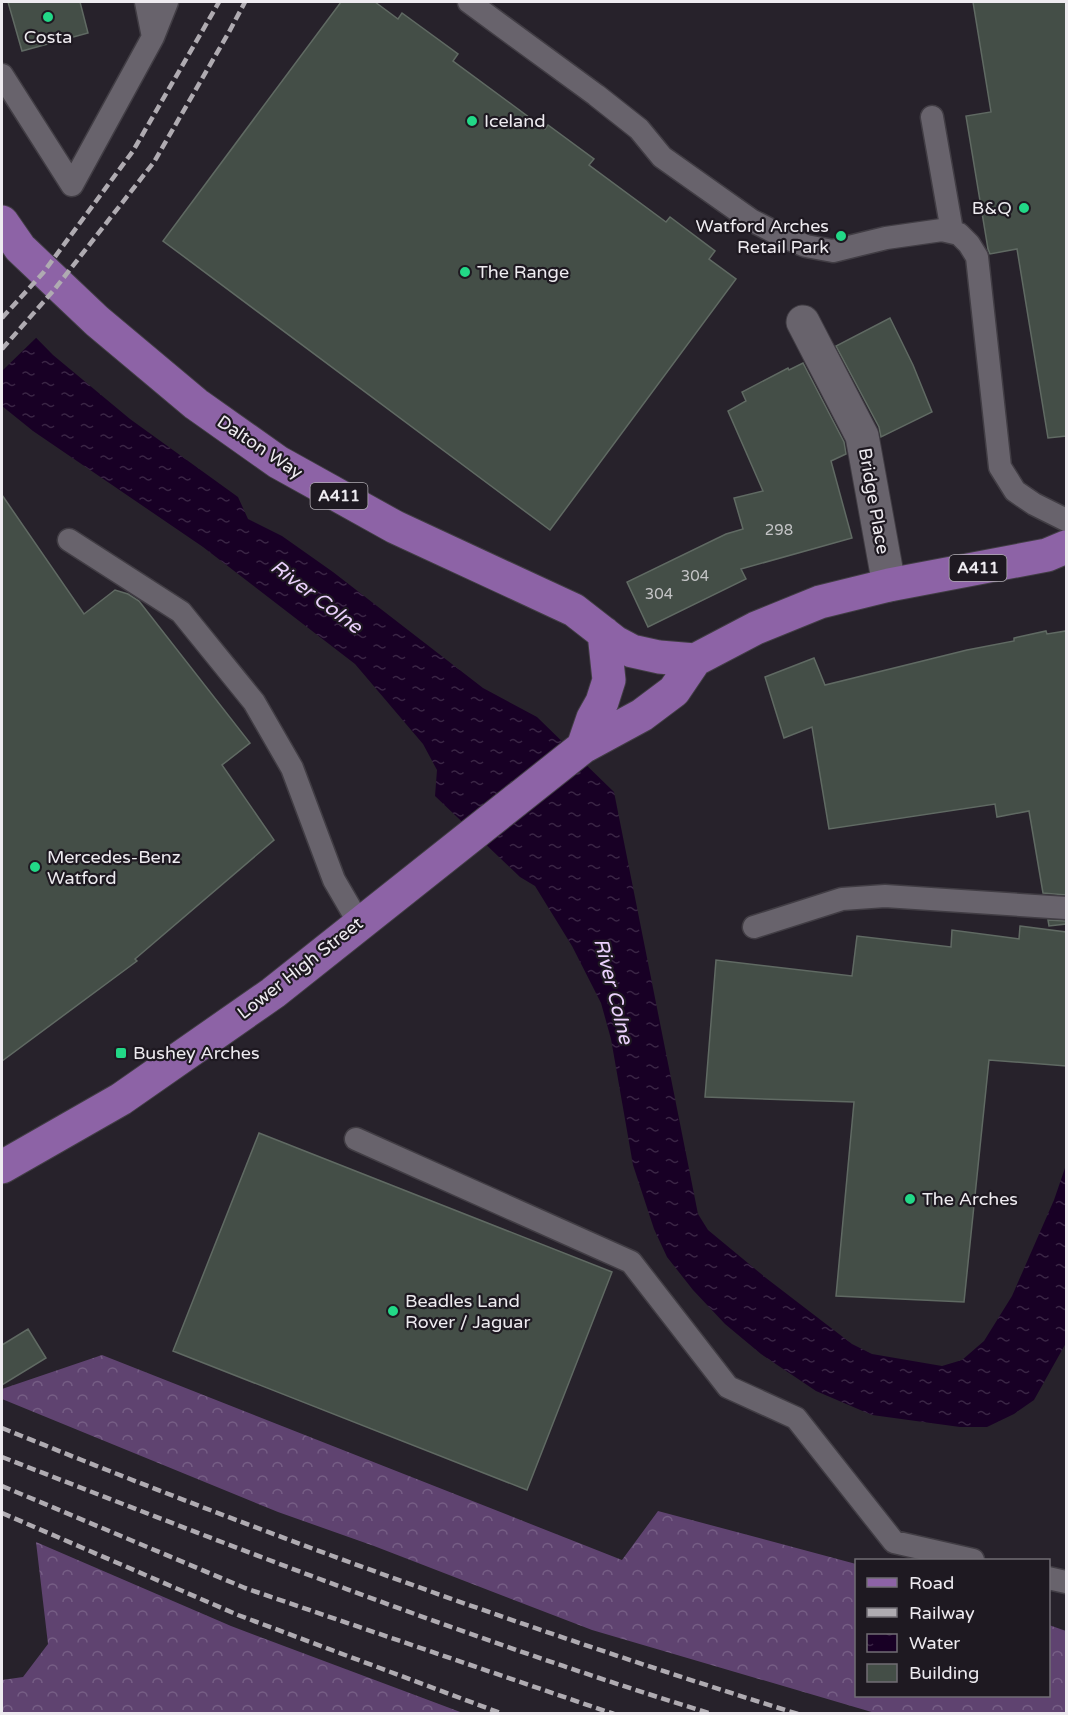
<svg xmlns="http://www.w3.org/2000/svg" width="1068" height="1715" viewBox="0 0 1068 1715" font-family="'Varela Round',sans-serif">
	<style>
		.forest { fill: url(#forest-crowns) }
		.water { fill: url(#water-ripples) }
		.pier { fill: #27222b }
		.building { fill: #444e47; stroke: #606a63; stroke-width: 1.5 }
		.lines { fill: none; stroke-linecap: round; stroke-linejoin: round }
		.lane-casing { stroke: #413d44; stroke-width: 25 }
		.street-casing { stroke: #413d44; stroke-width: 35 }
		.primary-casing { stroke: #413d44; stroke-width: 35 }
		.lane { stroke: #68636c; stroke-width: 22 }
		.street { stroke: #68636c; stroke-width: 33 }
		.primary { stroke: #8d63a6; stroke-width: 33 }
		.rail { stroke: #afabb1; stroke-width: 4.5; stroke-dasharray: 9 4.5; stroke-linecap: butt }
		.poi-dot { fill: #22d887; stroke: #1e1921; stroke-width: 2 }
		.labels { text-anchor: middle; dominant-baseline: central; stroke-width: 4.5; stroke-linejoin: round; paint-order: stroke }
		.number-label { font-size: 15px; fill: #c4c4c6 }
		.shield { fill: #1e1921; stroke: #b0acb2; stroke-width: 1.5 }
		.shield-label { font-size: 16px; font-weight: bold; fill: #eeebf0 }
		.poi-label { font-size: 18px; fill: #eeebf0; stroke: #1e1921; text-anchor: start }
		.street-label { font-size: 18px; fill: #eeebf0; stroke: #1e1921 }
		.water-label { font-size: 20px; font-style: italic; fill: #ebd1fd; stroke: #1e1921 }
	</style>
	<defs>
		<pattern id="forest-crowns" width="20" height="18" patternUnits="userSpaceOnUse" patternTransform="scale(1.5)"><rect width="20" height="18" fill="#5f4370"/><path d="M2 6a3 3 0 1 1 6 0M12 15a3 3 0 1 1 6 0" fill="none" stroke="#765e85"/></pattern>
		<pattern id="water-ripples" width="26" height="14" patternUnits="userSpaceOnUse" patternTransform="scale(1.5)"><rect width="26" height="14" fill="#180025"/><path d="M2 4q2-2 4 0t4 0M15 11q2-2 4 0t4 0" fill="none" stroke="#3a2545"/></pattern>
	</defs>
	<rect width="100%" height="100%" fill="#27222b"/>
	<!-- forest -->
	<path class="forest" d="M 102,1355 L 622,1560 L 658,1511 L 856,1564 L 856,1696 L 1048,1696 L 1049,1625 L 1066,1631 L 1066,1713 L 875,1713 L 592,1630 L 374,1546 L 278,1512 L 2,1399 L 2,1389 Z
		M 36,1542 L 231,1626 L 463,1713 L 2,1713 L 2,1680 L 23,1677 L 48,1644 Z"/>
	<!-- water -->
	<path class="water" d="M 2,303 L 53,355 L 130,419 L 238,497 L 248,519 L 282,536 L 333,572 L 483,688 L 537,717 L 614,792 L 698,1214 L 708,1230 L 766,1278 L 852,1344 L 872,1354 L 942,1366 L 962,1360 L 984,1341 L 1012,1296 L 1054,1200 L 1066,1165 L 1066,1343 L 1034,1400 L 1014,1414 L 987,1427 L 960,1427 L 872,1415 L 816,1391 L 761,1354 L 725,1324 L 693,1290 L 667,1257 L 654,1229 L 633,1165 L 611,1039 L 601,1003 L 572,946 L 535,886 L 520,877 L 435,796 L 437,770 L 423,744 L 355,664 L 203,547 L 33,431 L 2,406 Z"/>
	<!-- pier -->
	<path class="pier" d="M 2,300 L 38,336 L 2,371 Z"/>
	<!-- building -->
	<path class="building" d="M 8,2 L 80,2 L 88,33 L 22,51 Z
		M 341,2 L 375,2 L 398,19 L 402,13 L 458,54 L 453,61 L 545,129 L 548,125 L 594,159 L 589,165 L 666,222 L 670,217 L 715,251 L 709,259 L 736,279 L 550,530 L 163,241 Z
		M 973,2 L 1066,2 L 1066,436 L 1048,438 L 1017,249 L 990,254 L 988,249 L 966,116 L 991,112 Z
		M 890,318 L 913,365 L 932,412 L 881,437 L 879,427 L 836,346 Z
		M 803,363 L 844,442 L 846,454 L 831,461 L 852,538 L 741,569 L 746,579 L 648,627 L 627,582 L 726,534 L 743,529 L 734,498 L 763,491 L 728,411 L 746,401 L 742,392 L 788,368 L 789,370 Z
		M 2,495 L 84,614 L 115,590 L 128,594 L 139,601 L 250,743 L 222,765 L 274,840 L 135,959 L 137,961 L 2,1061 Z
		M 1046,631 L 1047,634 L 1066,631 L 1066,895 L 1043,893 L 1029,811 L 997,817 L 995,804 L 829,829 L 812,727 L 784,738 L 765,677 L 814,658 L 825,685 L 967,650 L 1014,641 L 1014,638 Z
		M 1048,920 L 1066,921 L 1066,924 L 1049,926 Z
		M 1020,926 L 1066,932 L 1066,1066 L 989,1060 L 964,1302 L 836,1296 L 854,1102 L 705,1097 L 716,960 L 852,976 L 857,936 L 951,947 L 952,930 L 1019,939 Z
		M 259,1133 L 612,1272 L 527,1490 L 173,1351 Z
		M 28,1329 L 46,1358 L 2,1385 L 2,1345 Z"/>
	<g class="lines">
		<defs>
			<path id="lane" d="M 146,2 L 153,37
				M 469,2 L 596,95 L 639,129 L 662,157 L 751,220 L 784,237 L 806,246 L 833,251 L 886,238 L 942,230 L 959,234 L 969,244 L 977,257 L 1000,467 L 1015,491 L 1034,504 L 1066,520
				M 2,75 L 72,185 L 153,37 L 167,2
				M 932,117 L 952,231
				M 69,540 L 181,612 L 254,702 L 292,768 L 334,880 L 359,923
				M 754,927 L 842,899 L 885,896 L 1066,908
				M 356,1139 L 631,1262 L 728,1387 L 796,1418 L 894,1542 L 973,1560
				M 1048,1578 L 1066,1582"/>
			<path id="street" d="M 803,322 L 862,436 L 889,585"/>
			<path id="primary" d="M 2,222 L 20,248 L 97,321 L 196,404 L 278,462 L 395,527 L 574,610 L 615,642 L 632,651 L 659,657 L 695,660
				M 583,747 L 593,718 L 602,702 L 609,680 L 604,633
				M 2,1167 L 121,1099 L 273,993 L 583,747 L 642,715 L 674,691 L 695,660 L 756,628 L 820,602 L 889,585 L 1047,555 L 1066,547"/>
		</defs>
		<!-- lane casing -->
		<use href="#lane" class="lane-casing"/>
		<!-- street casing -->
		<use href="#street" class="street-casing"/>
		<!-- primary casing -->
		<use href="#primary" class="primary-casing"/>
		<!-- lane -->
		<use href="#lane" class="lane"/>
		<!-- street -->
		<use href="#street" class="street"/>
		<!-- primary -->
		<use href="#primary" class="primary"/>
		<!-- rail -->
		<path class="rail" d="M 2,318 L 43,273 L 133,151 L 219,2
			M 2,349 L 54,290 L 154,162 L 229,32 L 245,2
			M 2,1428 C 263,1534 528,1630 798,1714
			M 2,1457 C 236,1548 471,1640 712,1714
			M 2,1486 L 245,1588 L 614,1714
			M 2,1513 L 238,1615 L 503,1714"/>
	</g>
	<!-- markers -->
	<g class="poi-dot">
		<circle cx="48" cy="17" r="6"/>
		<circle cx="472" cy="121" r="6"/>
		<circle cx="1024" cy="208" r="6"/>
		<circle cx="841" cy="236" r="6"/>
		<circle cx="465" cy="272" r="6"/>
		<circle cx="35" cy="867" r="6"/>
		<rect x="115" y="1047" width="12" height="12" rx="3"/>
		<circle cx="910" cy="1199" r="6"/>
		<circle cx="393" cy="1311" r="6"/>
	</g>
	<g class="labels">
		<!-- number labels -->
		<g class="number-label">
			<text x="779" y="530">298</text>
			<text x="695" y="576">304</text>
			<text x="659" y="594">304</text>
		</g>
		<!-- shield labels -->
		<g class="shield">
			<rect x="310.5" y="483" width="57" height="26" rx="4.5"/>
			<rect x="949.5" y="555" width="57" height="26" rx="4.5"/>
		</g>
		<g class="shield-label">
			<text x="339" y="496">A411</text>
			<text x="978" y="568">A411</text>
		</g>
		<!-- poi labels -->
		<g class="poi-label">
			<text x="48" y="37" text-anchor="middle">Costa</text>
			<text x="484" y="121">Iceland</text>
			<text x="1012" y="208" text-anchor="end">B&amp;Q</text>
			<text x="829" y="226" text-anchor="end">Watford Arches<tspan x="829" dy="21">Retail Park</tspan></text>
			<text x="477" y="272">The Range</text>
			<text x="47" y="857">Mercedes-Benz<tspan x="47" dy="21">Watford</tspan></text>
			<text x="133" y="1053">Bushey Arches</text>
			<text x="922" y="1199">The Arches</text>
			<text x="405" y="1301">Beadles Land<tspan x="405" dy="21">Rover / Jaguar</tspan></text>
		</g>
		<!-- street labels -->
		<g class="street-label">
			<text transform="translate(260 447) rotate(34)">Dalton Way</text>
			<text transform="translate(874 501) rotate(80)">Bridge Place</text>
			<text transform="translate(300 968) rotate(-38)">Lower High Street</text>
		</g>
		<!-- water labels -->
		<g class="water-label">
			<text transform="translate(316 597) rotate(37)">River Colne</text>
			<text transform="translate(613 991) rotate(76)">River Colne</text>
		</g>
	</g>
	<!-- border -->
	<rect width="1068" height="1715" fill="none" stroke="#eeebf0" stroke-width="6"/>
	<!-- legend -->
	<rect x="855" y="1559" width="195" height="138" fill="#1e1921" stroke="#716d74" stroke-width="1.5"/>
	<rect x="867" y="1578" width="30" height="9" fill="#8d63a6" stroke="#716d74" stroke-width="1.5"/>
	<text x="909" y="1589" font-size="18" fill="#eeebf0">Road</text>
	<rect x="867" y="1608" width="30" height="9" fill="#afabb1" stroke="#716d74" stroke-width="1.5"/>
	<text x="909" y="1619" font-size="18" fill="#eeebf0">Railway</text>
	<rect x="867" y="1634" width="30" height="18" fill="url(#water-ripples)" stroke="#716d74" stroke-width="1.5"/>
	<text x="909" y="1649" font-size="18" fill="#eeebf0">Water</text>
	<rect x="867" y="1664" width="30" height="18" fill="#444e47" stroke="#716d74" stroke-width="1.5"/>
	<text x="909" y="1679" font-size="18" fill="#eeebf0">Building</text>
</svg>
